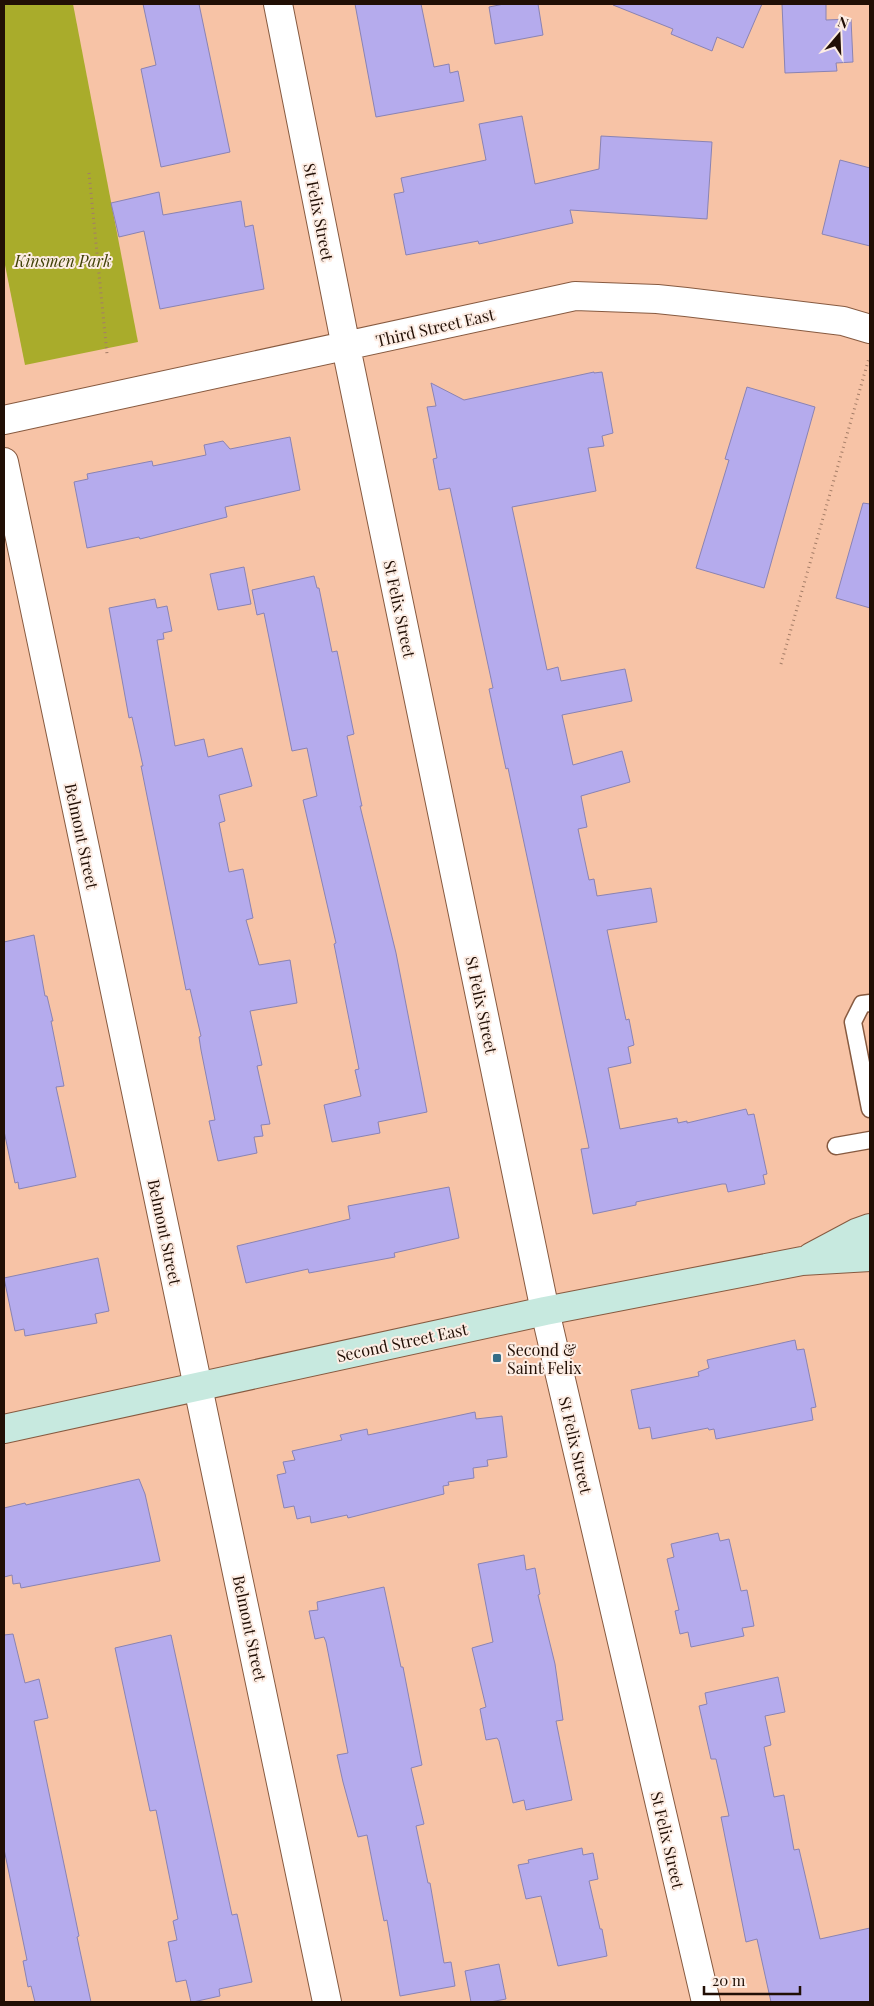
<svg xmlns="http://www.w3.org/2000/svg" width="874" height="2006" viewBox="0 0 874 2006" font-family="'Playfair Display',serif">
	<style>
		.green { fill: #a9ac2b }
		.building { fill: #b5abed; stroke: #8a83b3 }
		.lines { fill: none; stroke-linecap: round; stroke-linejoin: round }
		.service-casing { stroke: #875a40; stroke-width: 19 }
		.minor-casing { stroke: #875a40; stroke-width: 30 }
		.secondary-casing { stroke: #875a40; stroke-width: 30 }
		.path { stroke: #a47d67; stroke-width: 3; stroke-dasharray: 1 4; stroke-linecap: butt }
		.service { stroke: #fff; stroke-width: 16 }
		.minor { stroke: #fff; stroke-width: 28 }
		.secondary { stroke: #c7e9df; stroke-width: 28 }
		.poi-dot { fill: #356d87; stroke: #fdede4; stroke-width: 2 }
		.labels { text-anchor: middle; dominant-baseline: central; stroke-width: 4; stroke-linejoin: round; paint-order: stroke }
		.street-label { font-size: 16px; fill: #210f05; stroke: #fdede4 }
		.park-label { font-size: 16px; font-style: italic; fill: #404107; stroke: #fdede4 }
		.poi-label { font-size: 16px; fill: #210f05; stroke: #fdede4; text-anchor: start }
	</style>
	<rect width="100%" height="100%" fill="#f7c3a6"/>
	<!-- green -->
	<path class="green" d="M 4,4 L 73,4 L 138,342 L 25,365 L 4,260 Z"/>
	<!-- building -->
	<path class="building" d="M 143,4 L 199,4 L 230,152 L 161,167 L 141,69 L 156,65 Z
		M 355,4 L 421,4 L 434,67 L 449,64 L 450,73 L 458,71 L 464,101 L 376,117 Z
		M 504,4 L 538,4 L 543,35 L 495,44 L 489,7 Z
		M 613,4 L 762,4 L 743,48 L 717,37 L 712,51 L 671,34 L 673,29 L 613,5 Z
		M 782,4 L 826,4 L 826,20 L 851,19 L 853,62 L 836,63 L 837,71 L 785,73 Z
		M 522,116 L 535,184 L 599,169 L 601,136 L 712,142 L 707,219 L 570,210 L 573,223 L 479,244 L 478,241 L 406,255 L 394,194 L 404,192 L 401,178 L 486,160 L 479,124 Z
		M 840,160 L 870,168 L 870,246 L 822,234 Z
		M 159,192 L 163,215 L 241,201 L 245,227 L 253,225 L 264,289 L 160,309 L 144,231 L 119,237 L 111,203 Z
		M 594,372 L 594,373 L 602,372 L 613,433 L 602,436 L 604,446 L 588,448 L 596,491 L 512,507 L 547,670 L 558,667 L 561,681 L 625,669 L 632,701 L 562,715 L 573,765 L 622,751 L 630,782 L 581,796 L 587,827 L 578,829 L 589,880 L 594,879 L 597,896 L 651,888 L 657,922 L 607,930 L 626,1020 L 629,1019 L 634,1045 L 628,1047 L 631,1063 L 608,1068 L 620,1129 L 677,1118 L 678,1123 L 687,1121 L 687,1123 L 746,1109 L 748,1115 L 754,1114 L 767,1174 L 763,1175 L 765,1184 L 728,1192 L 726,1184 L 722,1184 L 636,1202 L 636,1205 L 593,1214 L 581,1149 L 589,1148 L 577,1090 L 508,768 L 506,769 L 489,689 L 493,688 L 450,488 L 439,490 L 433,459 L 437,458 L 427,407 L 436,406 L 431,383 L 464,400 Z
		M 747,387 L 815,407 L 764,588 L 696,568 L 729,460 L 725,459 Z
		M 290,437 L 300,490 L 225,507 L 227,517 L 140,539 L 139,537 L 87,548 L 74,482 L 88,479 L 87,474 L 152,461 L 153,466 L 206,455 L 204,445 L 223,441 L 230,449 Z
		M 863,503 L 870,504 L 870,608 L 836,598 Z
		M 244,567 L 251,604 L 218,610 L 210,574 Z
		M 314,576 L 317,588 L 319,588 L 332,652 L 337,651 L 354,734 L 347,736 L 362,806 L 360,806 L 396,953 L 427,1112 L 378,1122 L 380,1133 L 332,1142 L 324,1105 L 361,1096 L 355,1070 L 359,1069 L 334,944 L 336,943 L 303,800 L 317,796 L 307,748 L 292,751 L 264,613 L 257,615 L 252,590 Z
		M 155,599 L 157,608 L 167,606 L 172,631 L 163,633 L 164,639 L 157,640 L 175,746 L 204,739 L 208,757 L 242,748 L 252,786 L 219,795 L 225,821 L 219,823 L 229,872 L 243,869 L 253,918 L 246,920 L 259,965 L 290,960 L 297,1003 L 250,1011 L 262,1065 L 257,1066 L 270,1124 L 261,1125 L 263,1136 L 254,1137 L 257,1153 L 218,1161 L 209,1121 L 215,1120 L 201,1050 L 199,1037 L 201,1036 L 190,989 L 186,990 L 141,766 L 143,766 L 132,717 L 129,718 L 109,608 Z
		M 34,935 L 45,996 L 47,996 L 53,1021 L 51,1021 L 64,1086 L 56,1087 L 76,1177 L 19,1189 L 18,1182 L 15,1183 L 4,1131 L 4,942 Z
		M 449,1187 L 459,1238 L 394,1253 L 395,1257 L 309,1273 L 308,1269 L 246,1283 L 237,1246 L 350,1219 L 348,1206 Z
		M 98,1258 L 109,1311 L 95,1314 L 97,1323 L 25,1336 L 24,1329 L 15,1331 L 4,1278 Z
		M 795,1340 L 797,1350 L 804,1349 L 816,1407 L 811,1408 L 813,1420 L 716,1439 L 714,1429 L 709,1430 L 708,1428 L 652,1439 L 650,1427 L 639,1429 L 631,1390 L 699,1376 L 698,1372 L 709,1368 L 707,1360 Z
		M 475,1412 L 476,1419 L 502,1416 L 507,1457 L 487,1460 L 488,1466 L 473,1468 L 474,1478 L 448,1482 L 449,1485 L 443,1486 L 444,1494 L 348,1518 L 347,1515 L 311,1523 L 310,1516 L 297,1519 L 294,1506 L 284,1508 L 277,1475 L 286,1473 L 283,1462 L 295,1460 L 292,1451 L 342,1440 L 340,1435 L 367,1429 L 368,1435 Z
		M 139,1479 L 145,1494 L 160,1561 L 21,1588 L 20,1583 L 13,1584 L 12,1575 L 4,1577 L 4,1508 L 25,1503 L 26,1505 Z
		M 718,1533 L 720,1541 L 729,1539 L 741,1591 L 747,1590 L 754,1626 L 742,1628 L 744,1636 L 691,1647 L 688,1632 L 680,1634 L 675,1611 L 679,1610 L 667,1559 L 674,1557 L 671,1544 Z
		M 524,1555 L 526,1570 L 535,1568 L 540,1594 L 538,1595 L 555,1664 L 563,1720 L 556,1721 L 572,1800 L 526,1810 L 524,1800 L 513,1803 L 499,1741 L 497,1738 L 486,1740 L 480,1709 L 486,1707 L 472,1648 L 493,1642 L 478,1564 Z
		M 384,1587 L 401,1667 L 403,1667 L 422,1765 L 411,1768 L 424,1824 L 416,1826 L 428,1883 L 430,1883 L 444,1963 L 451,1962 L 455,1986 L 400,1996 L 387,1920 L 384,1921 L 367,1835 L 358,1837 L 343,1782 L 337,1755 L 348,1753 L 326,1642 L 324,1637 L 315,1639 L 309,1611 L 318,1610 L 317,1602 Z
		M 13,1634 L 25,1683 L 39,1679 L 48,1718 L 34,1721 L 79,1936 L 77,1937 L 91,2002 L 35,2002 L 31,1986 L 28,1987 L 23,1961 L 27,1960 L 4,1849 L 4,1635 Z
		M 171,1635 L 232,1915 L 237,1914 L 252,1982 L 219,1989 L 220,1996 L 193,2002 L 191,2002 L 186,1980 L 176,1982 L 168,1942 L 177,1940 L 173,1921 L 178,1919 L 156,1810 L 150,1811 L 115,1648 Z
		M 778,1677 L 785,1712 L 765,1716 L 771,1745 L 764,1747 L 774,1797 L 784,1795 L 794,1850 L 799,1849 L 820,1939 L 870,1928 L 870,2002 L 771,2002 L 757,1939 L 746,1942 L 721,1817 L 729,1816 L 716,1759 L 711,1759 L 699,1706 L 707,1704 L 705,1693 Z
		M 582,1848 L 583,1855 L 593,1853 L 598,1879 L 589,1881 L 600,1929 L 602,1929 L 607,1956 L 558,1966 L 541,1896 L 526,1899 L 518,1865 L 529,1863 L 528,1860 Z
		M 499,1964 L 506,1999 L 490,2002 L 471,2002 L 465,1971 Z"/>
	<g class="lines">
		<defs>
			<path id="service" d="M 870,1003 L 862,1004 L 853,1022 L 870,1109
				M 836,1146 L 870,1140"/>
			<path id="minor" d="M 278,4 L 346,347 L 545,1311 L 706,2002
				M 4,420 L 575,296 L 657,299 L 686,302 L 843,321 L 870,329
				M 4,462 L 327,2002"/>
			<path id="secondary" d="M 811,1257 L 856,1233 L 870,1228
				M 4,1429 L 545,1311 L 802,1261 L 870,1257"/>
		</defs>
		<!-- service casing -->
		<use href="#service" class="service-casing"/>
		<!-- minor casing -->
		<use href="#minor" class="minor-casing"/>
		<!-- secondary casing -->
		<use href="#secondary" class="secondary-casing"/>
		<!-- path -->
		<path class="path" d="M 89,173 L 107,354
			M 781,664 L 869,358"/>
		<!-- service -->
		<use href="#service" class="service"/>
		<!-- minor -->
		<use href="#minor" class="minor"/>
		<!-- secondary -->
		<use href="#secondary" class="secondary"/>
	</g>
	<!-- markers -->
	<rect class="poi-dot" x="492" y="1353" width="10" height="10" rx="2.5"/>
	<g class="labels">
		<!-- street labels -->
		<g class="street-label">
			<text transform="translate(319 212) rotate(79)">St Felix Street</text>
			<text transform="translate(435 327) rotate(-13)">Third Street East</text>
			<text transform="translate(400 609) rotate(78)">St Felix Street</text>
			<text transform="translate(82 836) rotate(78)">Belmont Street</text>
			<text transform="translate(482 1005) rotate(78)">St Felix Street</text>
			<text transform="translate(165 1232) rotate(78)">Belmont Street</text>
			<text transform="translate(402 1342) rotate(-12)">Second Street East</text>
			<text transform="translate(576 1445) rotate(77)">St Felix Street</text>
			<text transform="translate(250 1628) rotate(78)">Belmont Street</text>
			<text transform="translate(668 1840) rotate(77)">St Felix Street</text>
		</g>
		<!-- park labels -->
		<g class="park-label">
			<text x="63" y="260">Kinsmen Park</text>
		</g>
		<!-- poi labels -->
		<g class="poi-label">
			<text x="507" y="1349">Second &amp;<tspan x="507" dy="18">Saint Felix</tspan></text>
		</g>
	</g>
	<!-- border -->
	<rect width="874" height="2006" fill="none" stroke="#210f05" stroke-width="10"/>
	<!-- north arrow -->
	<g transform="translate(839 35) rotate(19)" stroke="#fdede4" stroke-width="4" paint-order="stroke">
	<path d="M0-4L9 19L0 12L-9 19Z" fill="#210f05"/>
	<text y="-8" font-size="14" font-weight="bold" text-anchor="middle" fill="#210f05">N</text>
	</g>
	<!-- scale -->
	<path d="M704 1986v8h96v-8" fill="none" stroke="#210f05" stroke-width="2.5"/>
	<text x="712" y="1986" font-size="15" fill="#210f05" stroke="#fdede4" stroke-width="4" paint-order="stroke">20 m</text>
</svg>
